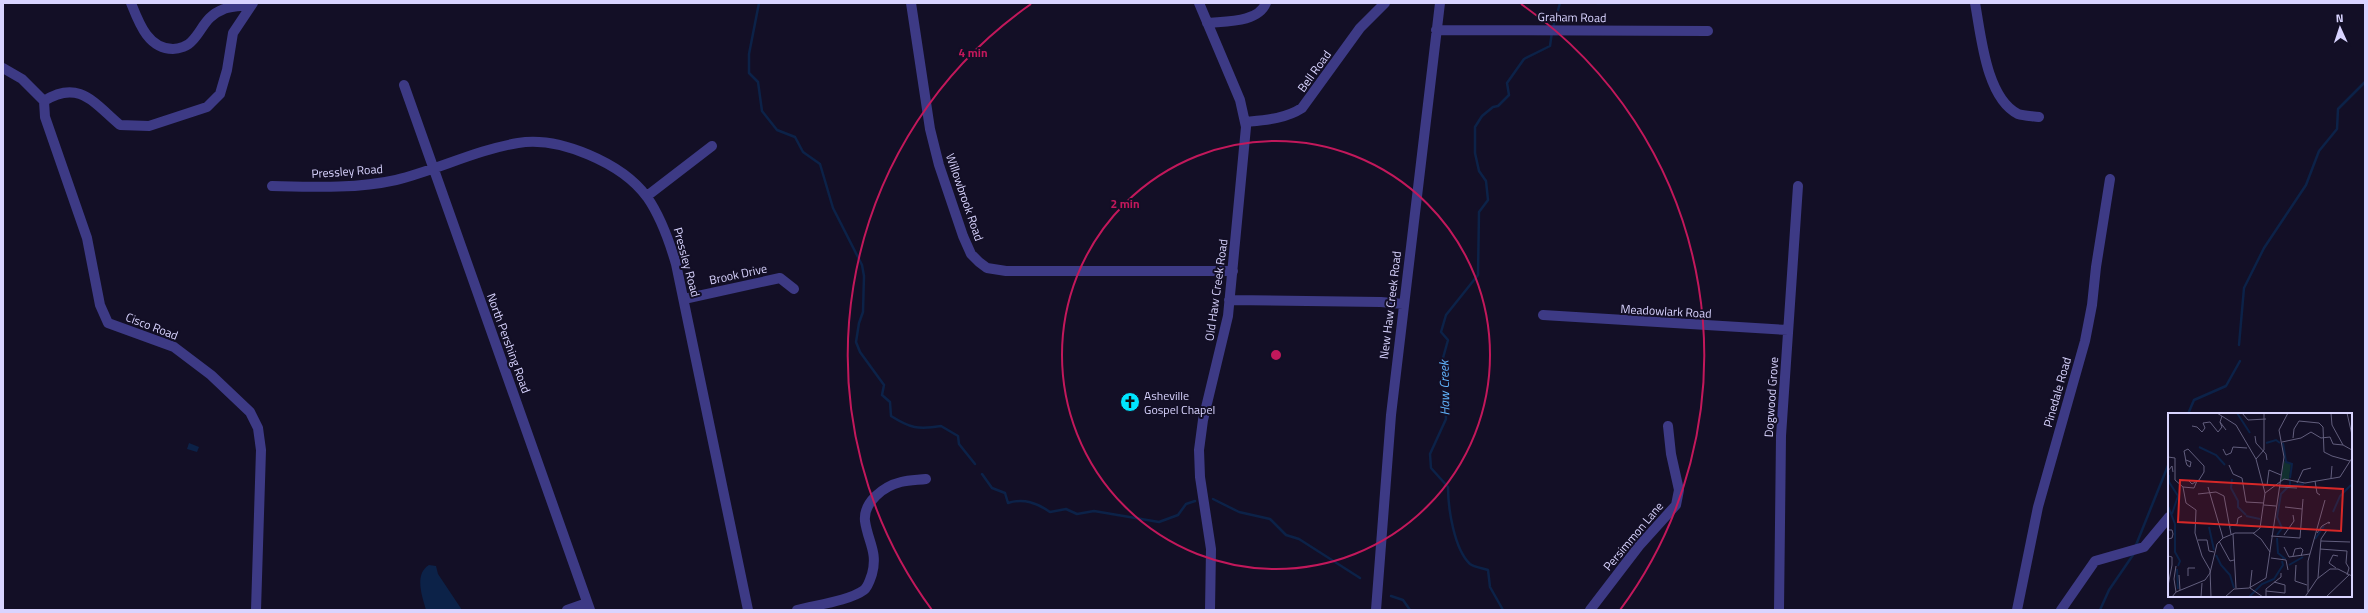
<svg xmlns="http://www.w3.org/2000/svg" width="2368" height="613" viewBox="0 0 2368 613" font-family="'Titillium Web',sans-serif">
	<style>
		.water { fill: #0c2248 }
		.lines { fill: none; stroke-linecap: round; stroke-linejoin: round }
		.stream { stroke: #0c2248; stroke-width: 2.5 }
		.minor { stroke: #3d3a85; stroke-width: 10 }
		.ring { fill: none; stroke: #c2185b; stroke-width: 2 }
		.labels { text-anchor: middle; dominant-baseline: central; stroke-width: 4; stroke-linejoin: round; paint-order: stroke }
		.street-label { font-size: 12px; fill: #d9d4ff; stroke: #130f26 }
		.poi-label { font-size: 12px; fill: #d9d4ff; stroke: #130f26; text-anchor: start }
		.water-label { font-size: 13px; font-style: italic; fill: #62b6ff; stroke: #130f26 }
		.inset-river { fill: none; stroke: #0c2248; stroke-width: 2 }
		.inset-road { fill: none; stroke: #625e7d; stroke-width: 1 }
		.view { fill: #d62828; fill-opacity: 0.15; stroke: #d62828; stroke-width: 2 }
		.inset-edge { fill: none; stroke: #d9d4ff; stroke-width: 2 }
		.centre { fill: #c2185b; stroke: #130f26; stroke-width: 2 }
		.ring-label { font-size: 12px; text-anchor: middle; font-weight: bold; fill: #c2185b; stroke: #130f26; stroke-width: 4; stroke-linejoin: round; paint-order: stroke }
	</style>
	<rect width="100%" height="100%" fill="#130f26"/>
	<!-- water -->
	<path class="water" d="M 189,443 L 199,447 L 197,452 L 187,449 Z
		M 429,565 L 436,566 L 438,574 L 462,610 L 426,610 C 422,596 414,574 429,565 Z"/>
	<g class="lines">
		<!-- stream -->
		<path class="stream" d="M 759,3 L 749,54 L 749,73 L 758,82 L 762,111 L 777,130 L 795,137 L 803,152 L 820,164 L 833,208 L 862,265 L 864,276 L 863,312 L 859,323 L 856,342 L 860,352 L 884,385 L 882,395 L 890,402 L 891,416 C 910,428 918,430 941,426 L 958,436 L 959,444 L 975,464
			M 1597,3 L 1620,3
			M 1553,28 L 1560,3
			M 2239,345 L 2244,288 L 2264,248 L 2306,185 L 2319,151 L 2337,129 L 2338,109 L 2365,82
			M 2188,414 L 2194,400 L 2226,386 L 2240,361
			M 982,474 L 992,488 L 1005,493 L 1008,503 C 1024,498 1037,503 1050,512 L 1066,509 L 1077,514 L 1094,511 L 1159,522 L 1178,515 L 1186,504 L 1195,501
			M 1213,499 L 1239,512 L 1270,519 L 1286,535 L 1299,539 L 1360,578
			M 2136,545 L 2169,463
			M 1391,596 L 1403,600 L 1410,610
			M 1503,610 L 1490,587 L 1488,570 C 1482,568 1474,567 1470,564 C 1454,549 1448,508 1448,487 L 1431,468 L 1430,454 L 1446,419 L 1443,358 L 1448,340 L 1441,332 L 1446,315 L 1478,275 L 1479,212 L 1488,200 L 1486,181 L 1479,171 L 1475,153 L 1475,127 L 1482,116 L 1493,107 L 1498,106 L 1509,95 L 1507,83 L 1524,59 L 1550,46 L 1552,32
			M 2100,610 L 2109,590 L 2133,555"/>
		<!-- minor -->
		<path class="minor" d="M 131,3 C 139,23 148,49 173,49 C 179,49 188,46 192,41 C 203,30 205,16 224,9 C 231,6 243,6 251,5
			M 911,3 L 930,129 L 939,165 L 963,236 L 971,254 L 979,262 L 987,268 L 1006,271 L 1233,271
			M 1199,3 L 1240,100 L 1246,127 L 1228,316 L 1203,420 L 1199,450 L 1200,477 L 1211,549 L 1210,610
			M 1975,3 C 1981,35 1986,98 2018,114 C 2024,116 2033,116 2039,117
			M 1207,23 C 1225,21 1258,23 1266,3
			M 1436,30 L 1708,31
			M 3,68 L 22,79 L 44,101 L 45,117 L 87,238 L 100,305 L 108,323 L 174,347 L 211,375 L 250,412 L 258,428 L 261,450 L 256,610
			M 404,85 L 590,610
			M 44,101 C 79,79 94,103 120,125 L 149,126 L 207,107 L 220,94 L 227,70 L 233,33 L 253,3
			M 1245,122 C 1265,120 1285,119 1302,108 L 1360,28 L 1385,3
			M 272,186 C 312,187 356,189 396,180 C 437,170 476,150 518,143 C 559,136 622,163 647,197 C 661,217 669,240 676,264 L 748,610
			M 647,196 L 712,146
			M 684,299 L 780,278 L 794,289
			M 1229,300 L 1381,302 L 1403,304
			M 1543,315 L 1788,330
			M 567,610 L 587,603
			M 797,610 C 815,605 849,601 864,590 C 868,587 870,580 872,574 C 878,552 868,542 865,521 C 863,502 884,486 901,482 C 909,480 918,480 926,479
			M 1376,610 L 1391,415 L 1440,3
			M 1590,610 L 1639,546 L 1676,505 L 1679,490 L 1671,454 L 1668,426
			M 1779,610 L 1781,436 L 1798,186
			M 2017,610 L 2038,507 L 2085,341 L 2092,305 L 2096,267 L 2110,179
			M 2061,610 L 2095,561 L 2144,547 L 2169,517
			M 2168,610 L 2169,609"/>
	</g>
	<!-- distance rings -->
	<g class="ring">
		<circle cx="1276" cy="355" r="214"/>
		<path d="M932 610A428 428 0 0 1 1031 4M1521 4A428 428 0 0 1 1620 610"/>
	</g>
	<!-- icons -->
	<defs>
		<symbol id="church-disc" viewBox="-11 -11 22 22"><circle r="9.5" fill="#00e5ff" stroke="#130f26"/><path d="M-1.2-6h2.4v3.5h3.3v2.4h-3.3V6h-2.4V-.1h-3.3v-2.4h3.3Z" fill="#111"/></symbol>
	</defs>
	<g fill-rule="evenodd">
		<use href="#church-disc" x="1119" y="391" width="22" height="22"/>
	</g>
	<g class="labels">
		<!-- street labels -->
		<g class="street-label">
			<text transform="translate(1572 17) rotate(1)">Graham Road</text>
			<text transform="translate(1314 71) rotate(-54)">Bell Road</text>
			<text transform="translate(347 171) rotate(-4)">Pressley Road</text>
			<text transform="translate(965 197) rotate(71)">Willowbrook Road</text>
			<text transform="translate(687 262) rotate(75)">Pressley Road</text>
			<text transform="translate(738 274) rotate(-12)">Brook Drive</text>
			<text transform="translate(1216 290) rotate(-82)">Old Haw Creek Road</text>
			<text transform="translate(1390 305) rotate(-83)">New Haw Creek Road</text>
			<text transform="translate(1666 311) rotate(3)">Meadowlark Road</text>
			<text transform="translate(152 326) rotate(21)">Cisco Road</text>
			<text transform="translate(509 343) rotate(70)">North Pershing Road</text>
			<text transform="translate(2057 392) rotate(-74)">Pinedale Road</text>
			<text transform="translate(1771 397) rotate(-86)">Dogwood Grove</text>
			<text transform="translate(1633 536) rotate(-50)">Persimmon Lane</text>
		</g>
		<!-- poi labels -->
		<g class="poi-label">
			<text x="1144" y="395">Asheville<tspan x="1144" dy="14">Gospel Chapel</tspan></text>
		</g>
		<!-- water labels -->
		<g class="water-label">
			<text transform="translate(1444 388) rotate(-91)">Haw Creek</text>
		</g>
	</g>
	<!-- overview -->
	<g transform="translate(2168 413)">
		<rect width="184" height="184" fill="#130f26"/>
		<path d="M 116,48 L 123,50 L 121,66 L 113,68 Z" fill="#12302f"/>
		<path class="inset-river" d="M 69,0 L 82,20M 98,30 L 108,27 L 112,30M 115,30 L 118,49 L 124,51 L 122,65M 31,34 L 48,42 L 57,52M 1,62 L 1,69 L 10,83 L 4,101M 64,66 L 63,75 L 70,88 L 70,94 L 78,102M 122,73 L 136,71M 0,93 L 7,111 L 7,139 L 12,148 L 10,153M 165,99 L 172,83 L 183,72M 78,103 L 92,106M 41,114 L 46,137M 109,122 L 114,115 L 109,104 L 113,81 L 122,72 L 122,68M 109,125 L 110,140 L 116,145 L 114,145M 147,126 L 156,113M 48,142 L 53,152 L 62,162 L 66,175M 121,152 L 135,144M 9,156 L 10,176M 81,184 L 94,171 L 106,166 L 115,152 L 114,148"/>
		<path class="inset-road" d="M 49,0 L 68,12 L 88,46M 74,0 L 80,7 L 98,6M 163,0 L 164,12 L 175,32M 179,0 L 184,22M 54,3 L 52,9 L 58,17M 24,13 L 29,14 L 34,19 L 37,15 L 35,10 L 42,9 L 50,19 L 54,14 L 52,9M 87,23 L 88,30 L 98,41 L 99,47M 125,25 L 126,16 L 131,8 L 151,10 L 155,14 L 156,39 L 164,43 L 182,48M 114,29 L 133,25 L 143,19 L 153,25 L 162,24 L 165,31 L 175,32 L 184,37M 55,36 L 58,42 L 63,40 L 65,34 L 79,35M 0,44 L 7,45 L 7,67 L 15,74 L 18,90 L 28,97 L 27,120 L 34,143 L 42,157 L 43,184M 18,47 L 23,49 L 22,54 L 19,52 L 18,49 L 17,43 L 16,38 L 20,36 L 36,53 L 36,59 L 31,67 L 24,71 L 21,68M 61,52 L 65,61 L 74,65 L 78,89 L 96,90M 0,58 L 4,53 L 5,59M 163,65 L 164,53M 147,68 L 149,80 L 152,82M 129,70 L 135,57 L 143,55M 95,73 L 99,72 L 101,57 L 113,62M 15,74 L 26,75 L 29,68M 40,74 L 55,125M 111,74 L 129,75M 97,80 L 116,66 L 137,70 L 172,64 L 184,45M 30,81 L 48,79 L 56,83 L 63,121M 96,92 L 108,93M 117,94 L 134,96M 62,113 L 69,111 L 70,105 L 74,103M 0,117 L 4,117 L 5,121 L 4,125 L 0,126M 85,120 L 93,126 L 102,139M 149,120 L 154,113 L 161,109 L 162,110 L 160,110M 65,121 L 68,175M 116,122 L 126,108 L 125,102M 103,123 L 132,125 L 135,86M 30,127 L 39,127 L 41,138 L 46,139M 51,128 L 62,148 L 66,147M 153,128 L 182,129M 116,134 L 121,144 L 142,141M 152,136 L 179,138 L 178,150 L 181,155 L 179,162M 0,143 L 4,144 L 4,152 L 0,173M 125,143 L 127,136 L 133,135 L 135,137 L 133,143M 103,145 L 118,147 L 120,157M 128,152 L 127,168 L 139,172M 168,155 L 161,150 L 165,142 L 170,143M 11,162 L 12,177M 20,163 L 20,155 L 27,155M 150,165 L 153,126 L 159,117M 82,175 L 84,157M 82,175 L 95,184M 98,178 L 117,180 L 117,172 L 106,169M 8,179 L 6,166 L 8,153M 140,179 L 140,148 L 157,87M 4,184 L 8,179 L 37,167 L 42,160 L 49,131 L 55,125 L 67,120 L 86,120 L 92,115 L 97,80 L 88,46 L 96,37 L 96,0M 33,184 L 34,170M 57,184 L 66,176 L 81,175 L 98,165 L 116,44 L 111,17 L 120,0M 98,184 L 98,176 L 113,164 L 113,160M 137,184 L 149,166 L 162,156 L 170,156 L 184,163M 158,184 L 181,162"/>
		<path class="view" d="M 12,67 L 175,76 L 173,118 L 10,109 Z"/>
		<rect width="184" height="184" class="inset-edge"/>
	</g>
	<circle cx="1276" cy="355" r="6" class="centre"/>
	<g class="ring-label">
		<text x="973" y="57">4 min</text>
		<text x="1125" y="208">2 min</text>
	</g>
	<!-- border -->
	<rect width="2368" height="613" fill="none" stroke="#d9d4ff" stroke-width="8"/>
	<!-- north arrow -->
	<g transform="translate(2340 28) rotate(357)" stroke="#130f26" stroke-width="3" paint-order="stroke">
	<path d="M0-3L7 15L0 10L-7 15Z" fill="#d9d4ff"/>
	<text y="-6" font-size="11" font-weight="bold" text-anchor="middle" fill="#d9d4ff">N</text>
	</g>
</svg>
